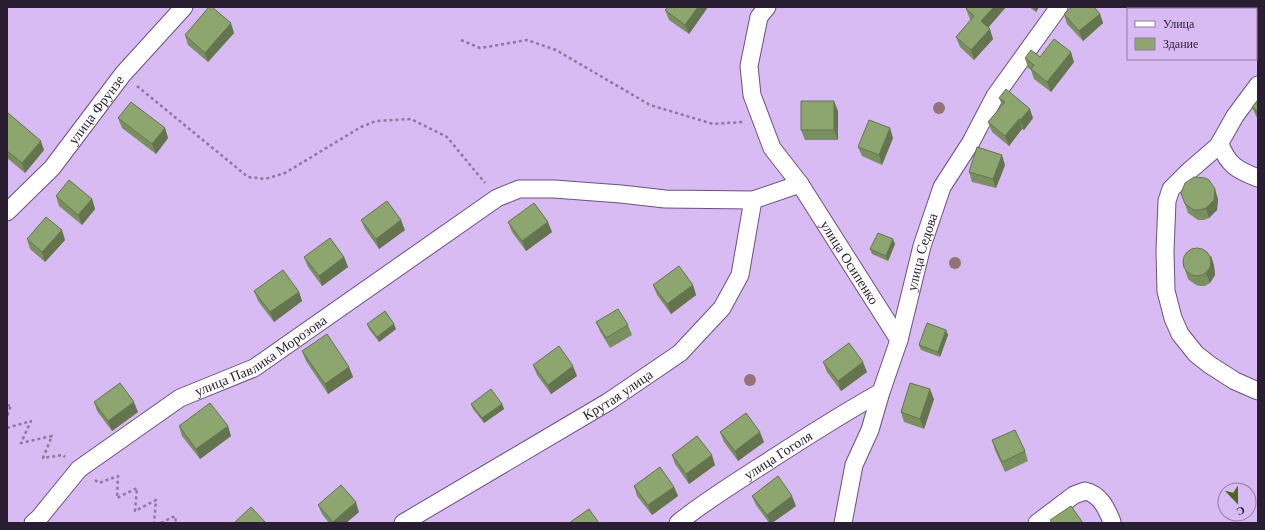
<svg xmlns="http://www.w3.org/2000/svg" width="1265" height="530" viewBox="0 0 1265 530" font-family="Georgia,serif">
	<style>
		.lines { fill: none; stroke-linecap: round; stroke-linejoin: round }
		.street-casing { stroke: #6b5181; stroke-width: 19 }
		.path { stroke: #8d78a0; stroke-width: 2.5; stroke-dasharray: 3 3; stroke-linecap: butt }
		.street { stroke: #fff; stroke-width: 17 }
		.tree { fill: #937476 }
		.wall { fill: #798f60 }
		.shaded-wall { fill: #63744e }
		.building { fill: #8da670; stroke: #63744e }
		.labels { text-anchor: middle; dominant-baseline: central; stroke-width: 3; stroke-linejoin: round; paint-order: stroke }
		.street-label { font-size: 14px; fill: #281d31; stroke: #d8bbf2 }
	</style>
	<rect width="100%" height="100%" fill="#d8bbf2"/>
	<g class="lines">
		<defs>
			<g id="street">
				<path id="s1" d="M 767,7 L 759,17 L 749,66 L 752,95 L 772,148 L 800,184 L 899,340"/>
				<path d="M 1258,85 L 1235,116 L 1218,146 L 1188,172 L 1171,189 L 1167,201 L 1165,251 L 1166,291 L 1173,318 L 1180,334 L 1196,354 L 1210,365 L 1235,381 L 1258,391"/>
				<path d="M 1220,144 C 1228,165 1237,170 1258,178"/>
				<path id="s2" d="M 7,212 L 52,168 L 123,74 L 184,7"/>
				<path id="s3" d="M 33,523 L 39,518 L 79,469 L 180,398 L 254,368 L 497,198 L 519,189 L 554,189 L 621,194 L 665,199 L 753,200 L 800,184"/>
				<path id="s4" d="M 403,523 L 608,402 L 680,353 L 722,308 L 740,275 L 753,200"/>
				<path id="s5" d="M 678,523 C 704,502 733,484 761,466 C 801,440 840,415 881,392"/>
				<path id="s6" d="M 843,523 L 854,465 L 870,430 L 881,392 L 899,340 L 922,246 L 942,187 L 971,142 L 995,96 L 1059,7"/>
				<path d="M 1037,523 L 1074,495 L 1085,491 C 1100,494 1107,509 1112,522"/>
			</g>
		</defs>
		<!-- street casing -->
		<use href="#street" class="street-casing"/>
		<!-- path -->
		<path class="path" d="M 461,40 L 480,48 L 527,40 L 556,50 L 650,105 L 713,124 L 743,122
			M 137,86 L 248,177 L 265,179 L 285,173 L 361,127 L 376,121 L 411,119 L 447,137 L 485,183
			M 7,406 L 11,405 L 7,417
			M 7,428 L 31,421 L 21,443 L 52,436 L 43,458 L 63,455 L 65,457
			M 95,480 L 99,483 L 118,476 L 117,498 L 137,488 L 135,511 L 156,500 L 154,523
			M 161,523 L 175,516 L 176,523"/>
		<!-- street -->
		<use href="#street" class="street"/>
	</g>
	<!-- trees -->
	<g class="tree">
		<circle cx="939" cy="108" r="6"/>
		<circle cx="955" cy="263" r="6"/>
		<circle cx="750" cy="380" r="6"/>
	</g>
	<!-- wall -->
	<path class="wall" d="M 708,7 L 689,34 L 669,20 L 665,10 Z
		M 968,7 L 1006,7 L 988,28 L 993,39 L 974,60 L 960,47 L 956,37 L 971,20 L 970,19 L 966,9 Z
		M 1029,7 L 1039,7 L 1036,12 Z
		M 1064,14 L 1100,14 L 1103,23 L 1083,41 L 1067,24 Z
		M 234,33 L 208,62 L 188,45 L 185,35 Z
		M 1040,57 L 1074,62 L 1051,92 L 1034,79 L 1031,70 L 1028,68 L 1025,58 Z
		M 999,98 L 1033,118 L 1024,130 L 1022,129 L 1009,146 L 992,132 L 988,122 L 1002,105 Z
		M 1258,100 L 1258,119 L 1256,116 L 1252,107 Z
		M 838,111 L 838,140 L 805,140 L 801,130 Z
		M 7,114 L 44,150 L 25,173 L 7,158 Z
		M 118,118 L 165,128 L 168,138 L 156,154 L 122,128 Z
		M 893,138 L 882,165 L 862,156 L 858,147 Z
		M 1005,165 L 996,188 L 972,182 L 969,172 Z
		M 56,196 L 92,199 L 95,209 L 82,225 L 59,206 Z
		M 1218,199 L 1217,210 L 1209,218 L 1204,220 L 1198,220 L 1188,213 L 1185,204 Z
		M 361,220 L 405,230 L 379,249 L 365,229 Z
		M 508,222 L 552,232 L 526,251 L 512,232 Z
		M 27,239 L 65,240 L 45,262 L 30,249 Z
		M 895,244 L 888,261 L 872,254 L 870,249 Z
		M 1211,256 L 1214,266 L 1215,275 L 1210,283 L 1205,286 L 1200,286 L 1196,285 L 1188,279 L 1185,270 Z
		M 304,257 L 344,257 L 348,267 L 322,286 L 308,267 Z
		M 653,285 L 693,285 L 696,295 L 671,314 L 657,295 Z
		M 254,291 L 299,292 L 302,301 L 274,322 L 258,301 Z
		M 596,322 L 628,325 L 632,335 L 610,348 L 600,331 Z
		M 367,324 L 396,329 L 379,342 L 369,329 Z
		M 946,330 L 948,335 L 940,357 L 921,350 L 919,345 Z
		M 302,351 L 349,367 L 353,377 L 328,394 L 306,361 Z
		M 823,362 L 867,372 L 841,391 L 827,372 Z
		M 533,365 L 577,376 L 551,394 L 537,375 Z
		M 934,399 L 924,429 L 904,422 L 901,412 Z
		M 94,402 L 138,412 L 112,431 L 97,411 Z
		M 471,404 L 502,404 L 504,409 L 484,423 L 473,409 Z
		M 179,426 L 231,436 L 200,459 L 182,436 Z
		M 720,432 L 764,442 L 738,461 L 724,442 Z
		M 992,440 L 1025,451 L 1028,461 L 1005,472 L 995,450 Z
		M 672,455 L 715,465 L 689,484 L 675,464 Z
		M 634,486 L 674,487 L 678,496 L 652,515 L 637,496 Z
		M 752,496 L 796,506 L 772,523 L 769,523 L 756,505 Z
		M 318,505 L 359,512 L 346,523 L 329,523 L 322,514 Z"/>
	<!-- shaded-wall -->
	<path class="shaded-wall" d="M 698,7 L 708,7 L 689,34 L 685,25 Z
		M 994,7 L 1006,7 L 985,31 L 981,21 Z
		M 1034,7 L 1039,7 L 1036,12 Z
		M 1100,14 L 1103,23 L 1083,41 L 1079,31 Z
		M 231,23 L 234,33 L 208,62 L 205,53 Z
		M 990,29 L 993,39 L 974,60 L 971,50 Z
		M 1071,52 L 1074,62 L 1051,92 L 1047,82 Z
		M 834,101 L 838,111 L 838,140 L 834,130 Z
		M 1030,109 L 1033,118 L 1024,130 L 1020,120 Z
		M 1019,119 L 1022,129 L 1009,146 L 1005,136 Z
		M 165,128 L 168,138 L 156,154 L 152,144 Z
		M 890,128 L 893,138 L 882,165 L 879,155 Z
		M 41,141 L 44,150 L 25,173 L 22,163 Z
		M 1002,155 L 1005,165 L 996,188 L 993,179 Z
		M 1215,189 L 1218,199 L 1217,210 L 1209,218 L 1206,208 Z
		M 92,199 L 95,209 L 82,225 L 78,215 Z
		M 401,220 L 405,230 L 379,249 L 376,239 Z
		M 548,222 L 552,232 L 526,251 L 522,241 Z
		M 62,230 L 65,240 L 45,262 L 42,252 Z
		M 893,239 L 895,244 L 888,261 L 886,256 Z
		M 1211,256 L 1214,266 L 1215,275 L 1210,283 L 1206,273 Z
		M 344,257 L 348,267 L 322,286 L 319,276 Z
		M 693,285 L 696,295 L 671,314 L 667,304 Z
		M 299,292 L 302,301 L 274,322 L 270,312 Z
		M 394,324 L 396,329 L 379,342 L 377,337 Z
		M 946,330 L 948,335 L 940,357 L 938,352 Z
		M 863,362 L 867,372 L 841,391 L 838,381 Z
		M 573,366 L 577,376 L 551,394 L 548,385 Z
		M 349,367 L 353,377 L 328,394 L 325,384 Z
		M 930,389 L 934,399 L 924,429 L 920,419 Z
		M 134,402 L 138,412 L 112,431 L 108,421 Z
		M 502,404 L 504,409 L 484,423 L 482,418 Z
		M 228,426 L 231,436 L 200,459 L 196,449 Z
		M 760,432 L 764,442 L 738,461 L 735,451 Z
		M 712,455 L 715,465 L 689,484 L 686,474 Z
		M 674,487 L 678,496 L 652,515 L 648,505 Z
		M 792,496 L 796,506 L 772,523 L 770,523 L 767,515 Z
		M 356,502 L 359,512 L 346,523 L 333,523 L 333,522 Z"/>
	<!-- building -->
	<path class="building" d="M 209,7 L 212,7 L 231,23 L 205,53 L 185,35 Z
		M 668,7 L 698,7 L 685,25 L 665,10 Z
		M 968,7 L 994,7 L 981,21 L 990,29 L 971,50 L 956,37 L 974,16 L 966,9 Z
		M 1072,7 L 1094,7 L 1100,14 L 1079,31 L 1064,14 Z
		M 1054,39 L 1071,52 L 1047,82 L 1031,69 L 1034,65 L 1025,58 L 1031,50 L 1040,57 Z
		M 1006,89 L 1030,109 L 1020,120 L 1019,119 L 1005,136 L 988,122 L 1005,102 L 999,98 Z
		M 1258,100 L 1258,112 L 1252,107 Z
		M 801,101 L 834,101 L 834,130 L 801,130 Z
		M 131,102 L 165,128 L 152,144 L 118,118 Z
		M 8,113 L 41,141 L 22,163 L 7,151 L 7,114 Z
		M 869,120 L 890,128 L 879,155 L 858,147 Z
		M 977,147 L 1002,155 L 993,179 L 969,172 Z
		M 1194,177 L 1205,178 L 1209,180 L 1215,189 L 1214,200 L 1206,208 L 1200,210 L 1194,210 L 1185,204 L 1181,193 L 1185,183 Z
		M 69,180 L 92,199 L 78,215 L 56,196 Z
		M 387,201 L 401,220 L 376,239 L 361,220 Z
		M 534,203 L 548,222 L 522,241 L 508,222 Z
		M 46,217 L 62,230 L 42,252 L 27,239 Z
		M 878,233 L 893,239 L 886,256 L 870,249 Z
		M 330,238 L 344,257 L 319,276 L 304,257 Z
		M1183 262a14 14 0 1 1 28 0a14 14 0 1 1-28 0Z
		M 679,266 L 693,285 L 667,304 L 653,285 Z
		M 283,270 L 299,292 L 270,312 L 254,291 Z
		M 618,309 L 628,325 L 606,338 L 596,322 Z
		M 385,311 L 394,324 L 377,337 L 367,324 Z
		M 927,323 L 946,330 L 938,352 L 919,345 Z
		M 327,334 L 349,367 L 325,384 L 302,351 Z
		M 849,343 L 863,362 L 838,381 L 823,362 Z
		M 559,346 L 573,366 L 548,385 L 533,365 Z
		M 120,383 L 134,402 L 108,421 L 94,402 Z
		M 910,383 L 930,389 L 920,419 L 901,412 Z
		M 491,389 L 502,404 L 482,418 L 471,404 Z
		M 210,403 L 228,426 L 196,449 L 179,426 Z
		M 746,413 L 760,432 L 735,451 L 720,432 Z
		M 1015,430 L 1025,451 L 1002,462 L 992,440 Z
		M 697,436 L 712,455 L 686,474 L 672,455 Z
		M 660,467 L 674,487 L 648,505 L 634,486 Z
		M 778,476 L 792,496 L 767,515 L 752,496 Z
		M 341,485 L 356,502 L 333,522 L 318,505 Z
		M 1071,506 L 1083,523 L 1052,523 L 1050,520 Z
		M 251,507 L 266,523 L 234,523 Z
		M 589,509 L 599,523 L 569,523 Z"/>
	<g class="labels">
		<!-- street labels -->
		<g class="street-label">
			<text stroke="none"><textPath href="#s2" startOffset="136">улица Фрунзе</textPath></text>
			<text stroke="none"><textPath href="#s6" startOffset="283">улица Седова</textPath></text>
			<text stroke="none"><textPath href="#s1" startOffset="287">улица Осипенко</textPath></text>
			<text stroke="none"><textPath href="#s3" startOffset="286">улица Павлика Морозова</textPath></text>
			<text stroke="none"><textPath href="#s4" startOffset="250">Крутая улица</textPath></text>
			<text stroke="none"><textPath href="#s5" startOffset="121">улица Гоголя</textPath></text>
		</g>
	</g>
	<!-- border -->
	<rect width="1265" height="530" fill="none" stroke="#281d31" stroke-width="16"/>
	<!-- legend -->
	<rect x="1127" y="8" width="130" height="52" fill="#d8bbf2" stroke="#927ca5"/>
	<rect x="1135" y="21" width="20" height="6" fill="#ffffff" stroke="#927ca5"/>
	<text x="1163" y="28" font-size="12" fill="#281d31">Улица</text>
	<rect x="1135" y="38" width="20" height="12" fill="#8da670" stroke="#927ca5"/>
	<text x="1163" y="48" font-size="12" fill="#281d31">Здание</text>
	<!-- north arrow -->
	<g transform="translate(1237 502) rotate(158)"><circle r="19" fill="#d8bbf2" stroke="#927ca5"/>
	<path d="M0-3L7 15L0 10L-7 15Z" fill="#49671b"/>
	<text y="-6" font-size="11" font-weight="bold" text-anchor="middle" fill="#281d31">С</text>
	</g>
</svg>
